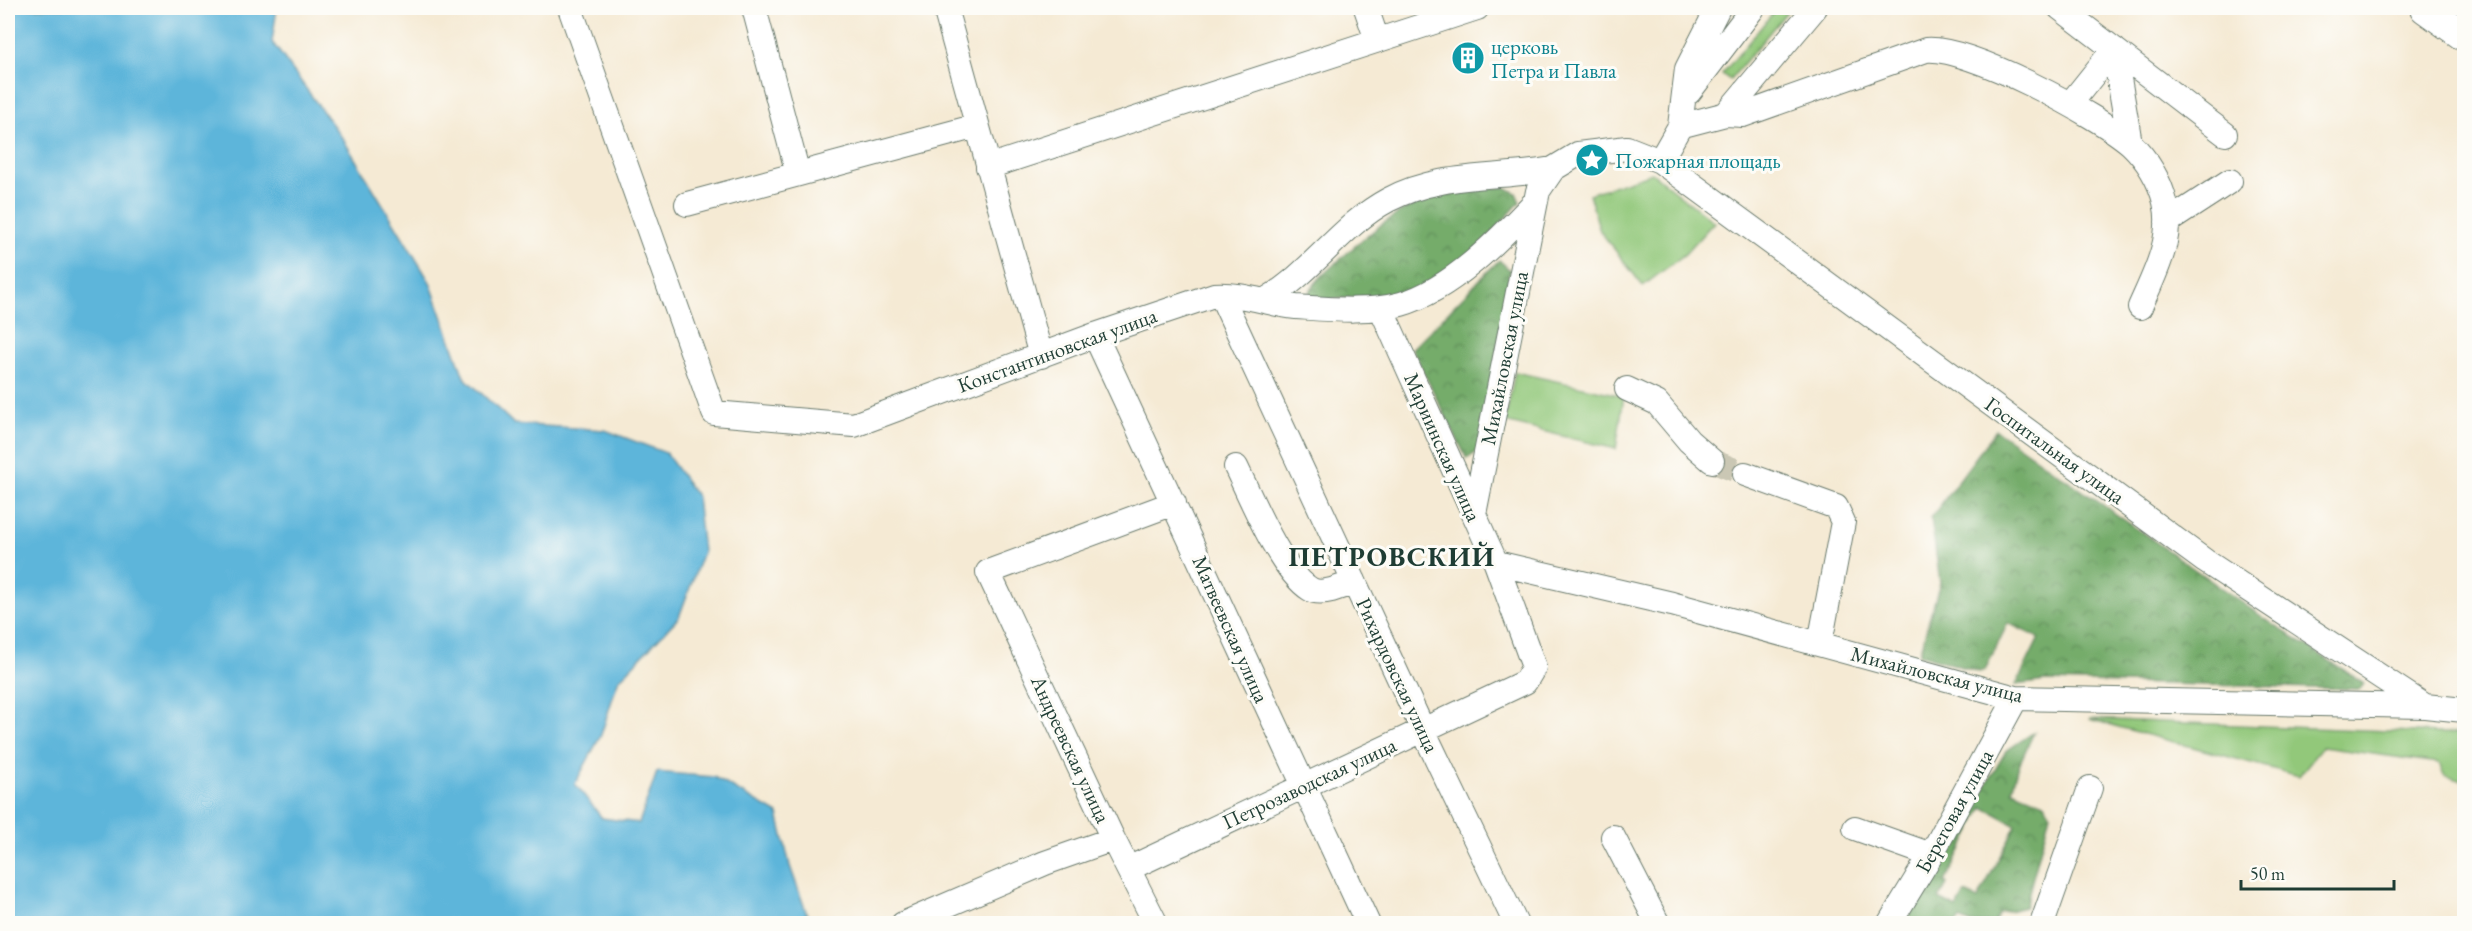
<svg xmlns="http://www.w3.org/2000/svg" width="2472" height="931" viewBox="0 0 2472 931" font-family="'EB Garamond',serif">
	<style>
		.grass { fill: #92c87a; stroke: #588257; stroke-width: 1.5 }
		.forest { fill: url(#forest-crowns); stroke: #4a744f; stroke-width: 1.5; fill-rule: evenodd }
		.water { fill: #5db5da; stroke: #3e7987; stroke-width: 1.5 }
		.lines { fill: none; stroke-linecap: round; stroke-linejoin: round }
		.minor-tunnel { stroke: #cac7b4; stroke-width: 24; stroke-dasharray: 24 12; stroke-linecap: butt }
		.minor-casing { stroke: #6a7a6c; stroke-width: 26 }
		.major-casing { stroke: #6a7a6c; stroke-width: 32 }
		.minor { stroke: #fff; stroke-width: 24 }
		.major { stroke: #fff; stroke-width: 30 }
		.labels { text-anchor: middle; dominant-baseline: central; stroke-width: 6; stroke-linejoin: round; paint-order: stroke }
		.culture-label { font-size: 21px; fill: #0d838f; stroke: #fdfcf7; text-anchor: start }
		.street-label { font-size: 21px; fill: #1f3d34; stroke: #fdfcf7 }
		.district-label { font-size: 27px; font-weight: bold; letter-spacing: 1.5px; fill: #1f3d34; stroke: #fdfcf7 }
	</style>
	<defs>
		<pattern id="forest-crowns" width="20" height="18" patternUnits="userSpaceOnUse" patternTransform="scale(1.5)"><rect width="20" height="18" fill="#75ac6a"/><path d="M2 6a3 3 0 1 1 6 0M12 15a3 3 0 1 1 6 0" fill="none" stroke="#5f8d58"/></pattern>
	</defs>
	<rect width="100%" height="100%" fill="#fdfcf7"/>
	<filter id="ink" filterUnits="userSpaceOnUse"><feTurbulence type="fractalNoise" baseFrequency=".0167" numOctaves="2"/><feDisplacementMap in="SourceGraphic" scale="12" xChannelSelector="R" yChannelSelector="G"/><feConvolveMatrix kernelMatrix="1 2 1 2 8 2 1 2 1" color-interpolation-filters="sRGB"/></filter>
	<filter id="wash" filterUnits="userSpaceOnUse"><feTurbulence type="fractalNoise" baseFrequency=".008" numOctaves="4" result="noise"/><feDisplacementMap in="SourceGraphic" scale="24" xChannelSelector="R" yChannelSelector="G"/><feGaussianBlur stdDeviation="1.35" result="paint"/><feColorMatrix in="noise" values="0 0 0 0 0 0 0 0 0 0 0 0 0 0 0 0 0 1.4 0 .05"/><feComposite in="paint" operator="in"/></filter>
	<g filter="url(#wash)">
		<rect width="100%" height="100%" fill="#f5ead4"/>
		<!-- grass -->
		<path class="grass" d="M 1777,8 L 1790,8 L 1730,80 L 1722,74 Z
			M 1652,173 L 1714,222 L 1685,254 L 1643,286 L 1600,231 L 1589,194 Z
			M 1515,372 L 1624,396 L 1616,449 L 1505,422 Z
			M 2089,719 L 2464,734 L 2464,782 L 2444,775 L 2439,763 L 2322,747 L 2299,776 Z"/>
		<!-- forest -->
		<path class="forest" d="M 1505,187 L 1516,193 L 1520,202 L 1472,255 L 1416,292 L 1313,301 L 1308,295 C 1315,279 1332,267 1345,255 C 1402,204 1428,191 1505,187 Z
			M 1499,260 L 1510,270 L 1481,449 L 1467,459 L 1412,349 Z
			M 1996,430 L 2274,625 L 2364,683 L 2360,689 L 2045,681 L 2016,685 L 2039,638 L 2008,623 L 1985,670 L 1979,672 L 1919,654 L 1940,583 L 1931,518 Z
			M 2034,732 L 2019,765 L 2012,790 L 2045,803 L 2050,814 L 2025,907 L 2000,913 L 1994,923 L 1969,923 L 1960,919 L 1956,923 L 1905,923 L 2006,751 ZM 1983,807 L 2016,825 L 1978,899 L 1965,893 L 1957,908 L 1939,899 L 1947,884 L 1945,882 Z"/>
		<!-- water -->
		<path class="water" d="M 8,8 L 277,8 L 272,42 L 343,139 L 430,282 L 464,377 L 514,424 L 605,430 L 666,453 L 697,497 L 703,552 L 679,617 L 618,681 L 601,735 L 575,784 L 602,818 L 639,823 L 657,772 L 714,777 L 778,814 L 790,866 L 810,923 L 8,923 Z"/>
	</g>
	<g filter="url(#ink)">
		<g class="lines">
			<!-- minor-tunnel -->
			<path class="minor-tunnel" d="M 1712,461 L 1745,474"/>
			<defs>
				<path id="minor" d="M 570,8 L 714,413 L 854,425 L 1095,335 L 1214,295 C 1242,293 1268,304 1296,307 C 1328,309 1369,313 1401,304 C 1451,290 1500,239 1535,202
					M 754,8 L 798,174
					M 945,8 L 1041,356
					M 1366,8 L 1377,40
					M 2060,8 L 2225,134
					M 2114,49 L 2130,143
					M 1689,92 L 1753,8
					M 2070,104 L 2114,49
					M 1726,114 L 1815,8
					M 1680,126 L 1726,114 L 1743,115 L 1926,50 C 1968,46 2098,115 2131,144 C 2147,159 2160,181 2165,202 C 2174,239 2154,275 2140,307
					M 1660,161 L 1680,126 L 1687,69 L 1718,8
					M 988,167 L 1477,8
					M 687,204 L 977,126
					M 2167,222 L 2230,181
					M 1221,295 L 1423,730 L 1516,924
					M 1264,301 C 1311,274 1341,225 1388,200 C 1440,172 1497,179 1553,169
					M 1095,335 L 1368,924
					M 1627,389 L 1657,403 L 1689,441 L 1712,461
					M 1236,467 C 1251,498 1281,571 1310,589 C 1321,596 1343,587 1354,581
					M 1745,474 L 1836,507 L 1843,522 L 1820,643
					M 1474,514 L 1538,191 L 1553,169 L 1578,154 L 1627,148 L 1660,161 L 2205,561 L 2425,706
					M 1496,563 L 1672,604 L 2016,698 L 2425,706 L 2464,710
					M 1855,828 L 1931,855
					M 1613,837 L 1658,924
					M 1130,868 L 1525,682 L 1534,667 L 1496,563 L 1381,308
					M 903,924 L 1045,863 L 1113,839
					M 1156,924 L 1113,839 L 988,572 L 1174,503
					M 1889,924 L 1931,855 L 2016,698
					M 2042,924 L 2090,788"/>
				<path id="major" d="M 2425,8 L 2464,36"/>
			</defs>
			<!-- minor casing -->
			<use href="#minor" class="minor-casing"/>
			<!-- major casing -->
			<use href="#major" class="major-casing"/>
			<!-- minor -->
			<use href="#minor" class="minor"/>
			<!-- major -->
			<use href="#major" class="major"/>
		</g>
	</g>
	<!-- icons -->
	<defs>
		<symbol id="building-disc" viewBox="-11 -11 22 22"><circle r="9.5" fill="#0f9aa8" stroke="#fdfcf7"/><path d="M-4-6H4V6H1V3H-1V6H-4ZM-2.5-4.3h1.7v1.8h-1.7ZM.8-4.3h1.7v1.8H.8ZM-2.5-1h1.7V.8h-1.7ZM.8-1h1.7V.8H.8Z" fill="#fff"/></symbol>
		<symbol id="sight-disc" viewBox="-11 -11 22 22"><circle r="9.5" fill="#0f9aa8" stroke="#fdfcf7"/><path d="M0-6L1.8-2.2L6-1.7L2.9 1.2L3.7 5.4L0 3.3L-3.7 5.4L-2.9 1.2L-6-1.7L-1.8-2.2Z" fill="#fff"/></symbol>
	</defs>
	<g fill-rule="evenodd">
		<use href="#building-disc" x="1449" y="39" width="38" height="38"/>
		<use href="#sight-disc" x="1573" y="141" width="38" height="38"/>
	</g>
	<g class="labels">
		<!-- culture labels -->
		<g class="culture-label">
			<text x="1491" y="46">церковь<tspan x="1491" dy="24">Петра и Павла</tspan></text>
			<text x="1615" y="160">Пожарная площадь</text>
		</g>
		<!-- street labels -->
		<g class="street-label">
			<text transform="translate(1057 350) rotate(-20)">Константиновская улица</text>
			<text transform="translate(1504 358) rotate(-79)">Михайловская улица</text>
			<text transform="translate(1443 447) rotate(66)">Мариинская улица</text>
			<text transform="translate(2055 450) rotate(36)">Госпитальная улица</text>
			<text transform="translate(1231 629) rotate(66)">Матвеевская улица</text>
			<text transform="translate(1937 674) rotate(14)">Михайловская улица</text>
			<text transform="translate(1398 675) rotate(65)">Рихардовская улица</text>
			<text transform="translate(1071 749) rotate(65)">Андреевская улица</text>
			<text transform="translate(1309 783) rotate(-25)">Петрозаводская улица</text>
			<text transform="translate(1954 811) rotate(-61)">Береговая улица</text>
		</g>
		<!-- district labels -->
		<g class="district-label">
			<text x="1392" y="556">ПЕТРОВСКИЙ</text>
		</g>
	</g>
	<!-- margin -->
	<rect width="2472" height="931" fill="none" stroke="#fdfcf7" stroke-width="30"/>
	<!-- scale -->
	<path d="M2241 880v9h153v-9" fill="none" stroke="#1f3d34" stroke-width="3"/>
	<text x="2250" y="880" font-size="18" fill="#1f3d34" stroke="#fdfcf7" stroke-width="4.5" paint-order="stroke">50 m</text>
</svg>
